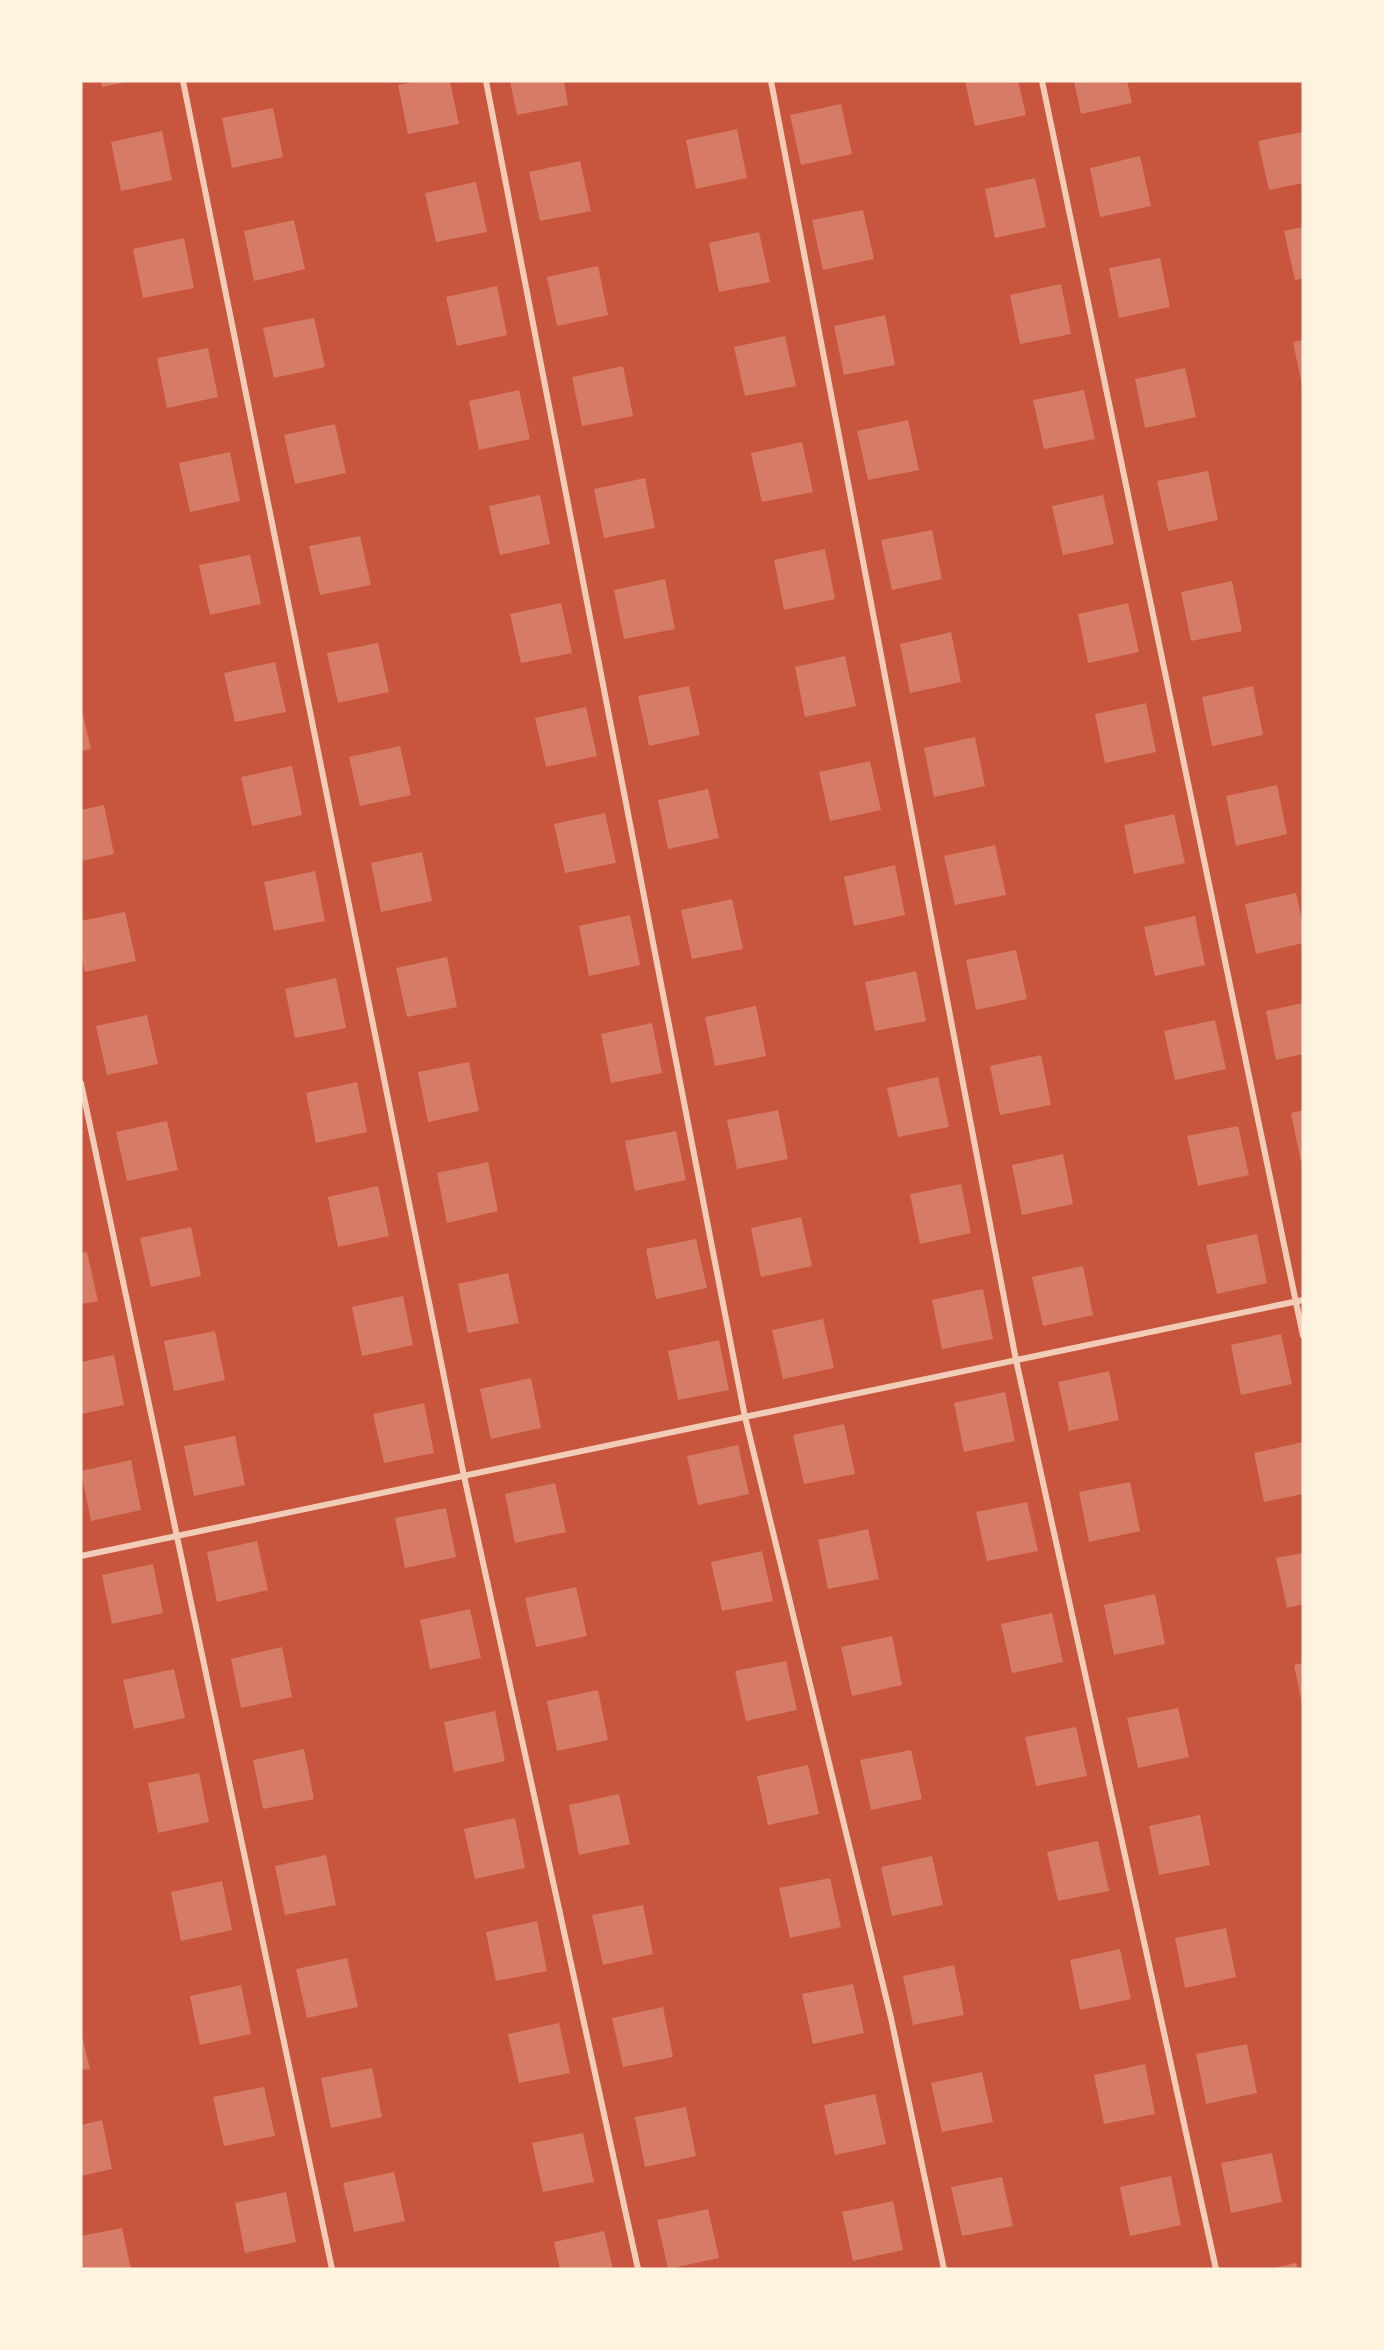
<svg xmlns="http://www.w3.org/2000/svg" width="1384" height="2350" viewBox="0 0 1384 2350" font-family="Inter,sans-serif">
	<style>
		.building { fill: #d67c66 }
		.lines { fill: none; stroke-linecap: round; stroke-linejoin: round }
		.minor { stroke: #f1ccb7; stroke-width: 6 }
	</style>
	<rect width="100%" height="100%" fill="#c8553d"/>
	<!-- building -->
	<path class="building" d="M 101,81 L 127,81 L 127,82 L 102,87 Z
		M 417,81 L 450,81 L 459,124 L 408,134 L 398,85 Z
		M 510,81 L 564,81 L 568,105 L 517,115 Z
		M 965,81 L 1018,81 L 1026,115 L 975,126 Z
		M 1074,81 L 1127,81 L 1132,103 L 1081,114 Z
		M 841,104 L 852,154 L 801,165 L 790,115 Z
		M 273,108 L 283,157 L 232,168 L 222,118 Z
		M 737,129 L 747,178 L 696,189 L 686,140 Z
		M 162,131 L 172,180 L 121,191 L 111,142 Z
		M 1303,132 L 1303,183 L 1269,190 L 1258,141 Z
		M 1140,156 L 1151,206 L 1100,217 L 1090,168 Z
		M 580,161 L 591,211 L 540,221 L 529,172 Z
		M 1035,178 L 1046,227 L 995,238 L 985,189 Z
		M 476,182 L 487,232 L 436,242 L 425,193 Z
		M 863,210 L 874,259 L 823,270 L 812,220 Z
		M 294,220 L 305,269 L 254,281 L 244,231 Z
		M 1303,227 L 1303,278 L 1295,280 L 1284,231 Z
		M 759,232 L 770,282 L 719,292 L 709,243 Z
		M 184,238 L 194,288 L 143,298 L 133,249 Z
		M 1160,258 L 1170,307 L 1119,318 L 1109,268 Z
		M 598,266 L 608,315 L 557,326 L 547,277 Z
		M 1061,284 L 1071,334 L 1020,344 L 1010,295 Z
		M 497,286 L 507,335 L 457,346 L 446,297 Z
		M 885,315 L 895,365 L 844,375 L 834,326 Z
		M 314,318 L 325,367 L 274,378 L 263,328 Z
		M 785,336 L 796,386 L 745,396 L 734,347 Z
		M 1303,340 L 1303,385 L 1302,385 L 1293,342 Z
		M 208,348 L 218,397 L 167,408 L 157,358 Z
		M 623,366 L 633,416 L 582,426 L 572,377 Z
		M 1185,368 L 1196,417 L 1145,428 L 1135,379 Z
		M 519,390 L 530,439 L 479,450 L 469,401 Z
		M 1084,390 L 1095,439 L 1044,449 L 1033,400 Z
		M 908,420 L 919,470 L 868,480 L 857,431 Z
		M 335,424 L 346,473 L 295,484 L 284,435 Z
		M 802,442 L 813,492 L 762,502 L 751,453 Z
		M 230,452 L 240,501 L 190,512 L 179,463 Z
		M 1208,471 L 1218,520 L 1168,531 L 1157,481 Z
		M 645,478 L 655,528 L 604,538 L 594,489 Z
		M 540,495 L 550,544 L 500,555 L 489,506 Z
		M 1103,495 L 1114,544 L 1063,555 L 1052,506 Z
		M 932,530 L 942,579 L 892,590 L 881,540 Z
		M 360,536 L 371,585 L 320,595 L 309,546 Z
		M 825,549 L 835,599 L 784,610 L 774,560 Z
		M 250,555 L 261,604 L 210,615 L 199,565 Z
		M 665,579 L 675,629 L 624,639 L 614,590 Z
		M 1232,581 L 1242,631 L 1191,641 L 1181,592 Z
		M 561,603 L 572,653 L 521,663 L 510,614 Z
		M 1128,603 L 1139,652 L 1088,663 L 1078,614 Z
		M 951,632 L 961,682 L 910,693 L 900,644 Z
		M 378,643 L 389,692 L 338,703 L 327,653 Z
		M 845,656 L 856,706 L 805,717 L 795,667 Z
		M 275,662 L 286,712 L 235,722 L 224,673 Z
		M 689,686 L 700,735 L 649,746 L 638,696 Z
		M 1253,686 L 1263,735 L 1212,746 L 1202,697 Z
		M 1146,703 L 1156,752 L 1105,763 L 1095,714 Z
		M 81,707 L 91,749 L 81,751 Z
		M 586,707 L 597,756 L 546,767 L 535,718 Z
		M 975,737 L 985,786 L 934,797 L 924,748 Z
		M 400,746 L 411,795 L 360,806 L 349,757 Z
		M 870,761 L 881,810 L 830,821 L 819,772 Z
		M 292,766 L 302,815 L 252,826 L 241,777 Z
		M 1277,785 L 1287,834 L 1236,846 L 1226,796 Z
		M 708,789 L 719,838 L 668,849 L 658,800 Z
		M 104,805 L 114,854 L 81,861 L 81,810 Z
		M 605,813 L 616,863 L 565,873 L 554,824 Z
		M 1174,814 L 1185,863 L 1134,874 L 1124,825 Z
		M 995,845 L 1006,895 L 955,905 L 944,856 Z
		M 422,852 L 432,901 L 381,912 L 371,863 Z
		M 895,865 L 905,915 L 854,926 L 844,877 Z
		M 315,871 L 325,921 L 274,931 L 264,882 Z
		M 1296,893 L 1303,925 L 1303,943 L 1256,954 L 1245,904 Z
		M 732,899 L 743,949 L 692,959 L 681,910 Z
		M 125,912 L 136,961 L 85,972 L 81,954 L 81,921 Z
		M 630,915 L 640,965 L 589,976 L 579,926 Z
		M 1195,916 L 1205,965 L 1155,976 L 1144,927 Z
		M 1016,950 L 1027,999 L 976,1010 L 966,960 Z
		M 447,957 L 457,1007 L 407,1017 L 396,968 Z
		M 916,971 L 926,1021 L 875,1031 L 865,982 Z
		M 336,978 L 346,1028 L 295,1038 L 285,989 Z
		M 1303,1003 L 1303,1054 L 1276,1060 L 1266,1011 Z
		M 756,1006 L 766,1056 L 715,1066 L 705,1017 Z
		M 147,1015 L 158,1064 L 107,1075 L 96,1026 Z
		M 1215,1020 L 1226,1069 L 1175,1080 L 1164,1031 Z
		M 652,1023 L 662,1073 L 611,1083 L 601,1034 Z
		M 1041,1055 L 1051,1105 L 1000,1115 L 990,1066 Z
		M 469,1062 L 479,1111 L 428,1122 L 418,1072 Z
		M 938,1077 L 949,1127 L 898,1137 L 887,1088 Z
		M 357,1082 L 367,1132 L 316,1143 L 306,1093 Z
		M 778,1110 L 788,1159 L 737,1169 L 727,1120 Z
		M 1303,1110 L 1303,1162 L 1301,1162 L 1291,1113 Z
		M 167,1121 L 178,1170 L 127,1181 L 116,1132 Z
		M 1238,1126 L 1249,1175 L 1198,1186 L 1187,1136 Z
		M 676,1131 L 686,1180 L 635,1191 L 625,1141 Z
		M 1063,1154 L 1073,1204 L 1022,1215 L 1012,1165 Z
		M 488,1162 L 498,1211 L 447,1223 L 437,1173 Z
		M 961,1184 L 971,1233 L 920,1244 L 910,1194 Z
		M 378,1186 L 389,1236 L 338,1247 L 328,1197 Z
		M 801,1217 L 812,1266 L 761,1277 L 751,1228 Z
		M 191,1227 L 201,1276 L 151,1287 L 140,1238 Z
		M 1257,1234 L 1267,1283 L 1217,1294 L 1206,1245 Z
		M 696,1239 L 707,1288 L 656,1299 L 646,1249 Z
		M 87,1252 L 98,1301 L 81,1304 L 81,1253 Z
		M 1083,1266 L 1093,1315 L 1043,1326 L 1032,1277 Z
		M 508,1273 L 519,1323 L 468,1333 L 458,1284 Z
		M 983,1289 L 993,1339 L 942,1349 L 932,1300 Z
		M 403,1296 L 413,1345 L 362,1356 L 352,1307 Z
		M 823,1319 L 834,1368 L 783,1379 L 772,1330 Z
		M 215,1331 L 225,1380 L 174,1391 L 164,1341 Z
		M 1281,1334 L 1292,1384 L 1241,1395 L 1231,1345 Z
		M 719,1340 L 729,1390 L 678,1400 L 668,1351 Z
		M 114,1355 L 124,1405 L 81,1414 L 81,1362 Z
		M 1109,1371 L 1119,1420 L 1069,1431 L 1058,1382 Z
		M 531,1378 L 541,1428 L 491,1439 L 480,1389 Z
		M 1005,1392 L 1015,1441 L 964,1452 L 954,1403 Z
		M 424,1403 L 434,1453 L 384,1463 L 373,1414 Z
		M 844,1424 L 855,1474 L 804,1484 L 793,1435 Z
		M 235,1436 L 245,1485 L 194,1496 L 184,1446 Z
		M 1303,1442 L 1303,1494 L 1264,1502 L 1254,1453 Z
		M 738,1445 L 749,1494 L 698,1505 L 687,1456 Z
		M 131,1460 L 141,1510 L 91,1521 L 81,1471 Z
		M 1130,1482 L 1140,1531 L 1089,1542 L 1079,1492 Z
		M 555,1483 L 566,1532 L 515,1543 L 505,1494 Z
		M 1027,1502 L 1038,1551 L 987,1561 L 976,1512 Z
		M 446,1508 L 456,1557 L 405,1568 L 395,1518 Z
		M 868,1529 L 879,1579 L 828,1589 L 818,1540 Z
		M 257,1541 L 268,1590 L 217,1602 L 207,1552 Z
		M 762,1551 L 773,1601 L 722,1611 L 711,1562 Z
		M 1303,1553 L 1303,1604 L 1287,1608 L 1276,1558 Z
		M 153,1564 L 163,1613 L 112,1624 L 102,1575 Z
		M 576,1587 L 587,1636 L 536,1647 L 525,1598 Z
		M 1155,1594 L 1165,1644 L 1114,1655 L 1104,1605 Z
		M 470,1609 L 481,1658 L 430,1669 L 420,1620 Z
		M 1052,1613 L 1063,1662 L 1012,1673 L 1001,1624 Z
		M 892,1636 L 902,1685 L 852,1696 L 841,1647 Z
		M 282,1647 L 292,1697 L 241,1708 L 231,1659 Z
		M 786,1661 L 797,1710 L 746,1721 L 735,1671 Z
		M 1303,1663 L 1303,1703 L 1302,1703 L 1294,1665 Z
		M 174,1669 L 185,1718 L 134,1729 L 123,1680 Z
		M 598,1690 L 608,1740 L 557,1751 L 547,1701 Z
		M 1178,1708 L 1189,1757 L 1138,1768 L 1127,1718 Z
		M 495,1711 L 505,1761 L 454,1772 L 444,1722 Z
		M 1076,1727 L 1087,1776 L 1036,1786 L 1025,1737 Z
		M 304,1749 L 314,1799 L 263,1809 L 253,1760 Z
		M 911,1750 L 922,1799 L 871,1810 L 860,1760 Z
		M 808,1765 L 819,1814 L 768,1825 L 757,1776 Z
		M 199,1773 L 209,1822 L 158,1833 L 148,1783 Z
		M 619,1794 L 630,1844 L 579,1855 L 569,1805 Z
		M 1200,1815 L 1210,1865 L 1159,1875 L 1149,1826 Z
		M 515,1818 L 525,1868 L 475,1879 L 464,1829 Z
		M 1098,1841 L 1109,1891 L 1058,1901 L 1047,1852 Z
		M 326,1855 L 336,1905 L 285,1915 L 275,1866 Z
		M 932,1856 L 943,1905 L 892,1916 L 881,1867 Z
		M 830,1878 L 841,1927 L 790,1938 L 779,1888 Z
		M 222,1881 L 232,1930 L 181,1941 L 171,1892 Z
		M 643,1905 L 653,1954 L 603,1965 L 592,1915 Z
		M 537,1921 L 547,1971 L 496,1981 L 486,1932 Z
		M 1226,1928 L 1236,1977 L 1185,1988 L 1175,1938 Z
		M 1120,1949 L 1131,1999 L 1080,2010 L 1070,1960 Z
		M 347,1958 L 358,2007 L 307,2018 L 296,1969 Z
		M 954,1965 L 964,2015 L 913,2025 L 903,1976 Z
		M 853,1984 L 864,2033 L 813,2044 L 802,1994 Z
		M 241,1985 L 251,2034 L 200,2045 L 190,1996 Z
		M 663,2007 L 673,2057 L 623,2067 L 612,2018 Z
		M 559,2023 L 570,2073 L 519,2083 L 508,2034 Z
		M 81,2032 L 90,2069 L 81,2070 Z
		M 1247,2044 L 1257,2093 L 1206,2104 L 1196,2054 Z
		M 1145,2064 L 1155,2114 L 1104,2124 L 1094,2075 Z
		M 372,2068 L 382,2117 L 331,2128 L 321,2078 Z
		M 982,2072 L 993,2122 L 942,2132 L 931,2083 Z
		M 264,2087 L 275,2136 L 224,2146 L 213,2097 Z
		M 875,2094 L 886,2144 L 835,2155 L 824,2105 Z
		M 686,2107 L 696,2156 L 645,2167 L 635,2117 Z
		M 102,2120 L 112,2169 L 81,2176 L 81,2125 Z
		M 583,2133 L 594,2182 L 543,2192 L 532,2143 Z
		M 1272,2153 L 1282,2202 L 1231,2213 L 1221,2163 Z
		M 394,2172 L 405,2221 L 354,2232 L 343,2183 Z
		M 1171,2176 L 1181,2225 L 1130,2236 L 1120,2187 Z
		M 1002,2177 L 1013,2226 L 962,2236 L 951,2187 Z
		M 286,2192 L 296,2242 L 245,2253 L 235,2203 Z
		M 893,2201 L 903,2250 L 853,2261 L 842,2212 Z
		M 708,2209 L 719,2258 L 668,2269 L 657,2220 Z
		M 122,2228 L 131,2269 L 81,2269 L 81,2236 Z
		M 604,2231 L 613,2269 L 560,2269 L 554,2242 Z
		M 1296,2263 L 1298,2269 L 1275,2269 L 1274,2268 Z"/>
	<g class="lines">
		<!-- minor -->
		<path class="minor" d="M 183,81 L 464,1476 L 638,2269
			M 486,81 L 745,1417 L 891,2018 L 944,2269
			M 771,81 L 1016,1360 L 1216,2269
			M 1042,81 L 1303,1336
			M 81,1083 L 332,2269
			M 81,1556 L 1303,1300"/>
	</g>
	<!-- border -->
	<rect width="1384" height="2350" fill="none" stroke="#fff3e0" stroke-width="165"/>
</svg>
